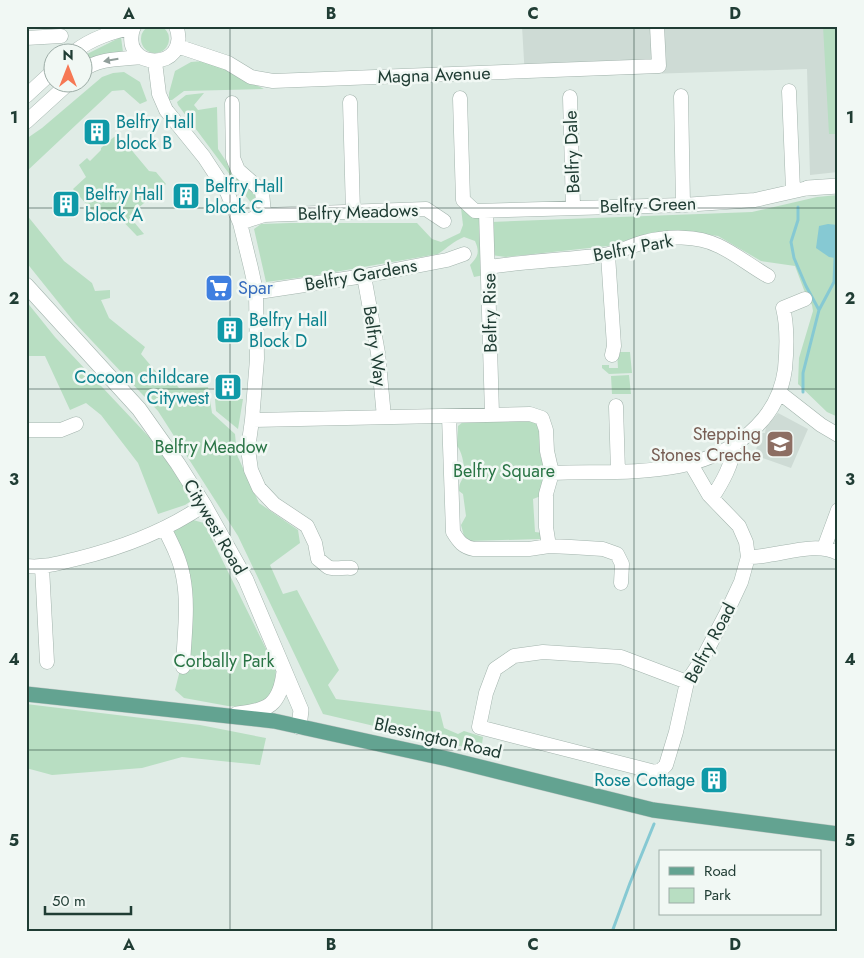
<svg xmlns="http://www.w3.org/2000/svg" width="864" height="958" viewBox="0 0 864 958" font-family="Jost,sans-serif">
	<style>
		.built { fill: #cedbd5 }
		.green { fill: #b8dec2 }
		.water { fill: #86c9d3 }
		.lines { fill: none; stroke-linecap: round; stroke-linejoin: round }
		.stream { stroke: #86c9d3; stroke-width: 3 }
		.minor-casing { stroke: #a3b4ad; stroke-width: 15 }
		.tertiary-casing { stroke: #a3b4ad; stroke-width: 16 }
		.primary-casing { stroke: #c1c9c6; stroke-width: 16 }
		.minor { stroke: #fff; stroke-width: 14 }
		.tertiary { stroke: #fff; stroke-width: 15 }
		.primary { stroke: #63a391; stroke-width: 15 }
		.oneway { fill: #909e9a }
		.grid { fill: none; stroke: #203d34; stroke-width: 1; stroke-opacity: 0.55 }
		.labels { text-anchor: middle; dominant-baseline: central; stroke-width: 5; stroke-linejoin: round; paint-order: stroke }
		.street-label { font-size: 18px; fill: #203d34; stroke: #f1f8f4 }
		.culture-label { font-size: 18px; fill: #0d838f; stroke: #f1f8f4; text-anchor: start }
		.shop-label { font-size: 18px; fill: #366cbe; stroke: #f1f8f4; text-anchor: start }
		.education-label { font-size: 18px; fill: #785e54; stroke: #f1f8f4; text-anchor: end }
		.park-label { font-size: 18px; fill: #297445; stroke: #f1f8f4 }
		.neatline { fill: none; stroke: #203d34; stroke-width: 2 }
		.grid-label { font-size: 16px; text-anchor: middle; font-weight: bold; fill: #203d34 }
	</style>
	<rect width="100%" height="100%" fill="#e0ece6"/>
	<!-- built -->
	<path class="built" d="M 522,26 L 838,26 L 838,172 L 810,175 L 807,69 L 525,78 Z
		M 778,413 L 808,429 L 791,468 L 754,455 L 762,433 L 765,433 L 766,427 Z"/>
	<!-- green -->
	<path class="green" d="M141 39a14 14 0 1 1 28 0a14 14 0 1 1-28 0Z
		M 823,26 L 838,26 L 838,134 L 829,134 Z
		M 121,37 L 123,52 C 106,53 97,56 83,65 L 83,56 Z
		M 203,61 L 210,62 L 264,89 L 184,91 L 172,100 L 169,100 L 169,93 L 175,71 L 191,62 Z
		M 124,72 L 140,82 L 147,101 L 140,104 L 124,90 L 112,91 L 26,172 L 26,139 L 42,128 L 102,77 L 113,73 Z
		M 204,93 L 194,105 L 198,110 L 217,107 L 218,149 L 240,182 L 259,198 L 251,203 L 178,105 L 177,102 L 186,95 Z
		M 119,135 L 149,171 L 156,172 L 166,184 L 129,216 L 144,234 L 137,236 L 116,214 L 104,224 L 73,189 L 86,177 L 79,165 L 87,158 L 90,161 L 101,150 L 101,148 L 114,137 Z
		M 838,195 L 838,417 L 827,412 L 798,384 L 799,358 L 813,311 L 812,305 L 804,290 L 795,266 L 761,261 L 718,236 L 681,231 L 650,233 L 608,246 L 506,257 L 491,255 L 484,275 L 474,277 L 470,265 C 478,257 480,252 475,241 L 464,237 C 454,241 447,248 438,254 L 312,276 L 266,282 L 254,229 L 261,224 L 290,223 L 417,223 L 432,239 L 441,242 L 460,233 L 463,225 L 461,208 L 468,209 L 491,222 L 752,212 L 817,197 Z
		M 26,214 L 64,261 L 92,283 L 95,291 L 110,290 L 110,298 L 101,300 L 109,318 L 145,347 L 141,354 L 158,374 L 164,371 L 179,388 L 208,387 L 212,413 L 235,434 L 237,455 L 259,503 L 298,530 L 300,543 L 270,565 L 283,594 L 297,590 L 339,670 L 328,685 L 336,699 L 440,712 L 444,728 L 458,734 L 464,731 L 483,737 L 481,751 L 323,714 L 238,536 L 158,411 L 75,323 L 26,262 Z
		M 26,301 L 55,337 L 150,438 L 194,499 L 185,505 L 158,514 L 138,463 L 101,415 L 86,403 L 70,410 L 45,356 L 27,356 Z
		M 617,352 L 630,352 L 632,373 L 609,374 L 602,368 L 602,365 L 609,365 L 609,368 L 618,368 Z
		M 629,375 L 631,394 L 612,394 L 611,376 Z
		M 215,399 L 243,399 L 238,429 L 216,411 Z
		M 532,420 L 539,427 L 540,455 L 547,472 L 541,496 L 533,499 L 535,532 L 543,533 L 541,539 L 470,541 L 464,536 L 461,525 L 466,516 L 463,494 L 459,491 C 459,481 462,482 464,475 C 465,467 462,451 457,446 L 458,426 L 463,422 Z
		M 193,520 L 204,523 L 276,669 L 274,691 L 258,708 L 228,706 L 184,698 L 175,690 L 180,670 L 184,603 L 165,533 Z
		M 26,704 L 200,725 L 266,738 L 260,765 L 182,757 L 142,768 L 52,775 L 26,768 Z"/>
	<!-- water -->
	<path class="water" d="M 828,224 L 838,225 L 838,255 L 835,258 L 829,257 L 816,248 L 819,226 Z"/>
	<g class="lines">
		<!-- stream -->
		<path class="stream" d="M 798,207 L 798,220 L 791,242 L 794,258 L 806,286 L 819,310 L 803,373 L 803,392
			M 819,310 L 834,282 L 835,258
			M 612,932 L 630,883 L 654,824"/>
		<defs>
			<path id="minor" d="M 134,26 C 116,72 193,72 176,26
				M 26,38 L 61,36
				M 177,46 L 228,63 L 251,77 L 273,81 L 659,66 L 657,26
				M 74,52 C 92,38 112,32 134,27
				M 155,62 L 159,94 L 166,110 L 204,157 L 227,192 L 240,223 L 251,268 L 256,291 L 257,359 L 252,420 L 248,449 L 251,470 L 259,488 L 274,504 L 307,526 L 315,543 L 318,559 C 321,561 325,565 328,567 C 334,570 344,567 351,568
				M 82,71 C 97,58 123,59 141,57
				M 789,91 L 793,190
				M 26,96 L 52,72
				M 681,96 L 683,205
				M 570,97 L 573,207
				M 460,98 L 463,200 L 475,211 L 683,205 L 755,200 L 808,188
				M 350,102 L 353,212
				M 232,103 L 233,158 L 238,170 L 262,191 L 264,215
				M 26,122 L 70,82
				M 486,211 L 492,414
				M 240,223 L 264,215 L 426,209 L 444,221
				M 608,255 L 614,346 L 612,355
				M 489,267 C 527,261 566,260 604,255 C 617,253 630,246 644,242 C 667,236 697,235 719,246 C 736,254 752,267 768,276
				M 364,276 L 378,353 L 384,417
				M 256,291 L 265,291 L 364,276 L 447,260 L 464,254
				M 780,393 L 821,425 L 838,435
				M 616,406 L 618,472
				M 449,416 L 453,532 C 459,542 463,547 474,549 L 529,549 L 549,546 L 571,547 L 603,549 L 617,554 L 622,564 L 621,583
				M 252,420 L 530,414 L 542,418 L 546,430 L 547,451 L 552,473 L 546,494 L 546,527 L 549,546
				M 26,430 L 61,430 L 76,424
				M 552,473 C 622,470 704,481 757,426 C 773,410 782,391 785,369 C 787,348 788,328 783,308 L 805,299
				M 712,498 C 723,481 732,465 735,444
				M 164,528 C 172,544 180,559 183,576 C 189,605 184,637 183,667
				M 824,548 L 838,510
				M 748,557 C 776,558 813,540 838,553
				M 26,566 C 44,568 58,563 76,559 C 121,548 166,531 204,505
				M 42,567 L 47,662
				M 687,682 L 621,657 L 543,652 L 514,656 L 495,669 L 486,693 L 479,727 L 655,772 L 661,770 L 666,765 L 676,732 L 687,682 L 703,658 L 726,614 L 741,582 L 748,557 L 746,542 L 739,526 L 709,495 L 691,464"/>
			<path id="tertiary" d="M 808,188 L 838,186
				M 26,285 L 139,409 L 178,464 L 204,505 L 246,580 L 301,710 L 299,727
				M 237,714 C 268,711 280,705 284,672"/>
			<path id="primary" d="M 26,694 L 274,721 L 448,759 L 653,810 L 838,834"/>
		</defs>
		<!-- minor casing -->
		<use href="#minor" class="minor-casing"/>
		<!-- tertiary casing -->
		<use href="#tertiary" class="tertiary-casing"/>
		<!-- primary casing -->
		<use href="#primary" class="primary-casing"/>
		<!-- minor -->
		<use href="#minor" class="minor"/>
		<!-- tertiary -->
		<use href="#tertiary" class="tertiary"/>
		<!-- primary -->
		<use href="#primary" class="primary"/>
	</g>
	<!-- one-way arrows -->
	<defs><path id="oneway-solid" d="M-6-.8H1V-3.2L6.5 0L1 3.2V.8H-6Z" transform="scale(1.25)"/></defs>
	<use class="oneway" href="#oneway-solid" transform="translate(111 60) rotate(170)"/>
	<!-- grid -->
	<path class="grid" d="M 230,26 L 230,932M 432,26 L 432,932M 634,26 L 634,932M 26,208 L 838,208M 26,389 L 838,389M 26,569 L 838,569M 26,750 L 838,750"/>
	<!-- icons -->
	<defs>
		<symbol id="building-square" viewBox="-11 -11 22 22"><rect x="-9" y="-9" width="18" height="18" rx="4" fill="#0f9aa8" stroke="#f1f8f4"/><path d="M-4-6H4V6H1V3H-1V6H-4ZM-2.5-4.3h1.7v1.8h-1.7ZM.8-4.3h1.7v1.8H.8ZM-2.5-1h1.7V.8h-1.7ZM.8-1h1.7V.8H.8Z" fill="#fff"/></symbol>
		<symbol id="supermarket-square" viewBox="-11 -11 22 22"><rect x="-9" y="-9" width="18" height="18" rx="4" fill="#3f7fe0" stroke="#f1f8f4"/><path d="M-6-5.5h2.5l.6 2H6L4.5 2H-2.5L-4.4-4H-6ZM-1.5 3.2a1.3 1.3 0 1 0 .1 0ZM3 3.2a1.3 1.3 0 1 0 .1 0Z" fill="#fff"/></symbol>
		<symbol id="school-square" viewBox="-11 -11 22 22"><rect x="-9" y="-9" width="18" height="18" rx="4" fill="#8d6e63" stroke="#f1f8f4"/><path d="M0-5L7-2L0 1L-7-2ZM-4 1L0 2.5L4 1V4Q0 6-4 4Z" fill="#fff"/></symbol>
	</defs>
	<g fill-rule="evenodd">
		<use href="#building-square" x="81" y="116" width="32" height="32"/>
		<use href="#building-square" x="170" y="180" width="32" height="32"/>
		<use href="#building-square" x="50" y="188" width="32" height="32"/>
		<use href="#supermarket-square" x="203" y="272" width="32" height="32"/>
		<use href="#building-square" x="214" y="314" width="32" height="32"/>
		<use href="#building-square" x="212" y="371" width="32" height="32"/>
		<use href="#school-square" x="764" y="428" width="32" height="32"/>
		<use href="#building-square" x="698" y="764" width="32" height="32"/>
	</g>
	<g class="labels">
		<!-- street labels -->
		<g class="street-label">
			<text transform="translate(434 75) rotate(-2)">Magna Avenue</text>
			<text transform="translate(572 152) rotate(-92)">Belfry Dale</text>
			<text transform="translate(648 205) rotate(-2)">Belfry Green</text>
			<text transform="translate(358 212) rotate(-2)">Belfry Meadows</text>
			<text transform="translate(633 248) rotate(-11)">Belfry Park</text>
			<text transform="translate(361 275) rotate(-10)">Belfry Gardens</text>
			<text transform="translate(490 313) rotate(-91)">Belfry Rise</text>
			<text transform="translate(375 346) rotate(82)">Belfry Way</text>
			<text transform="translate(215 527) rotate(60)">Citywest Road</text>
			<text transform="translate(710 643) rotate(-62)">Belfry Road</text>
			<text transform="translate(438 738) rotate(13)">Blessington Road</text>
		</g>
		<!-- culture labels -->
		<g class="culture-label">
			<text x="116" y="122">Belfry Hall<tspan x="116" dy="21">block B</tspan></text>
			<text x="205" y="186">Belfry Hall<tspan x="205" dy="21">block C</tspan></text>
			<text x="85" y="194">Belfry Hall<tspan x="85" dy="21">block A</tspan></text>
			<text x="249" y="320">Belfry Hall<tspan x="249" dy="21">Block D</tspan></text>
			<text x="209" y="377" text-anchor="end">Cocoon childcare<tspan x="209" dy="21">Citywest</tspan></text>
			<text x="695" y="780" text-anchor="end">Rose Cottage</text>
		</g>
		<!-- shop labels -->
		<g class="shop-label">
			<text x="238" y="288">Spar</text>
		</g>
		<!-- education labels -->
		<g class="education-label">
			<text x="761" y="434">Stepping<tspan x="761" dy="21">Stones Creche</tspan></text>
		</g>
		<!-- park labels -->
		<g class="park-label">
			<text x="211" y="447">Belfry Meadow</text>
			<text x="504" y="471">Belfry Square</text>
			<text x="224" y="661">Corbally Park</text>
		</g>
	</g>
	<!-- border -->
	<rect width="864" height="958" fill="none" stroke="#f1f8f4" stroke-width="55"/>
	<!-- legend -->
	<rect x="659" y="850" width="162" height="65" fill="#f1f8f4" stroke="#9dada7"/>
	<rect x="669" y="867" width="25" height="8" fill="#63a391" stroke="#9dada7"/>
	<text x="704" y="876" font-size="15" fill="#203d34">Road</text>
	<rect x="669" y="888" width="25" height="15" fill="#b8dec2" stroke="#9dada7"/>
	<text x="704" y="900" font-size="15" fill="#203d34">Park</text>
	<!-- north arrow -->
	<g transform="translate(68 68)"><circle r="24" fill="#f1f8f4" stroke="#9dada7"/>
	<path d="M0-4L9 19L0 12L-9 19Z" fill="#f67854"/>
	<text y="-8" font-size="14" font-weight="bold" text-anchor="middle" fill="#203d34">N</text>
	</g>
	<!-- scale -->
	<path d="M45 906v8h86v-8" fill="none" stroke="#203d34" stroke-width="2.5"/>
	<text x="52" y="906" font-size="15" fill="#203d34" stroke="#f1f8f4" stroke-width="4" paint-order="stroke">50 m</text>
	<rect x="28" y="28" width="808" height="902" class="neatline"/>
	<g class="grid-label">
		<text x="129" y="19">A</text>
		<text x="331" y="19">B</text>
		<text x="533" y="19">C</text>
		<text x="735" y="19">D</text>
		<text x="14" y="123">1</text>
		<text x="850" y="123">1</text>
		<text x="14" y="304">2</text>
		<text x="850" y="304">2</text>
		<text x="14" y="485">3</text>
		<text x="850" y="485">3</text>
		<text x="14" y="665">4</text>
		<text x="850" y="665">4</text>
		<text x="14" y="846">5</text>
		<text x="850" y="846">5</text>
		<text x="129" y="950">A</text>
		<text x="331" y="950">B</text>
		<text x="533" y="950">C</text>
		<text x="735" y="950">D</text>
	</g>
</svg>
